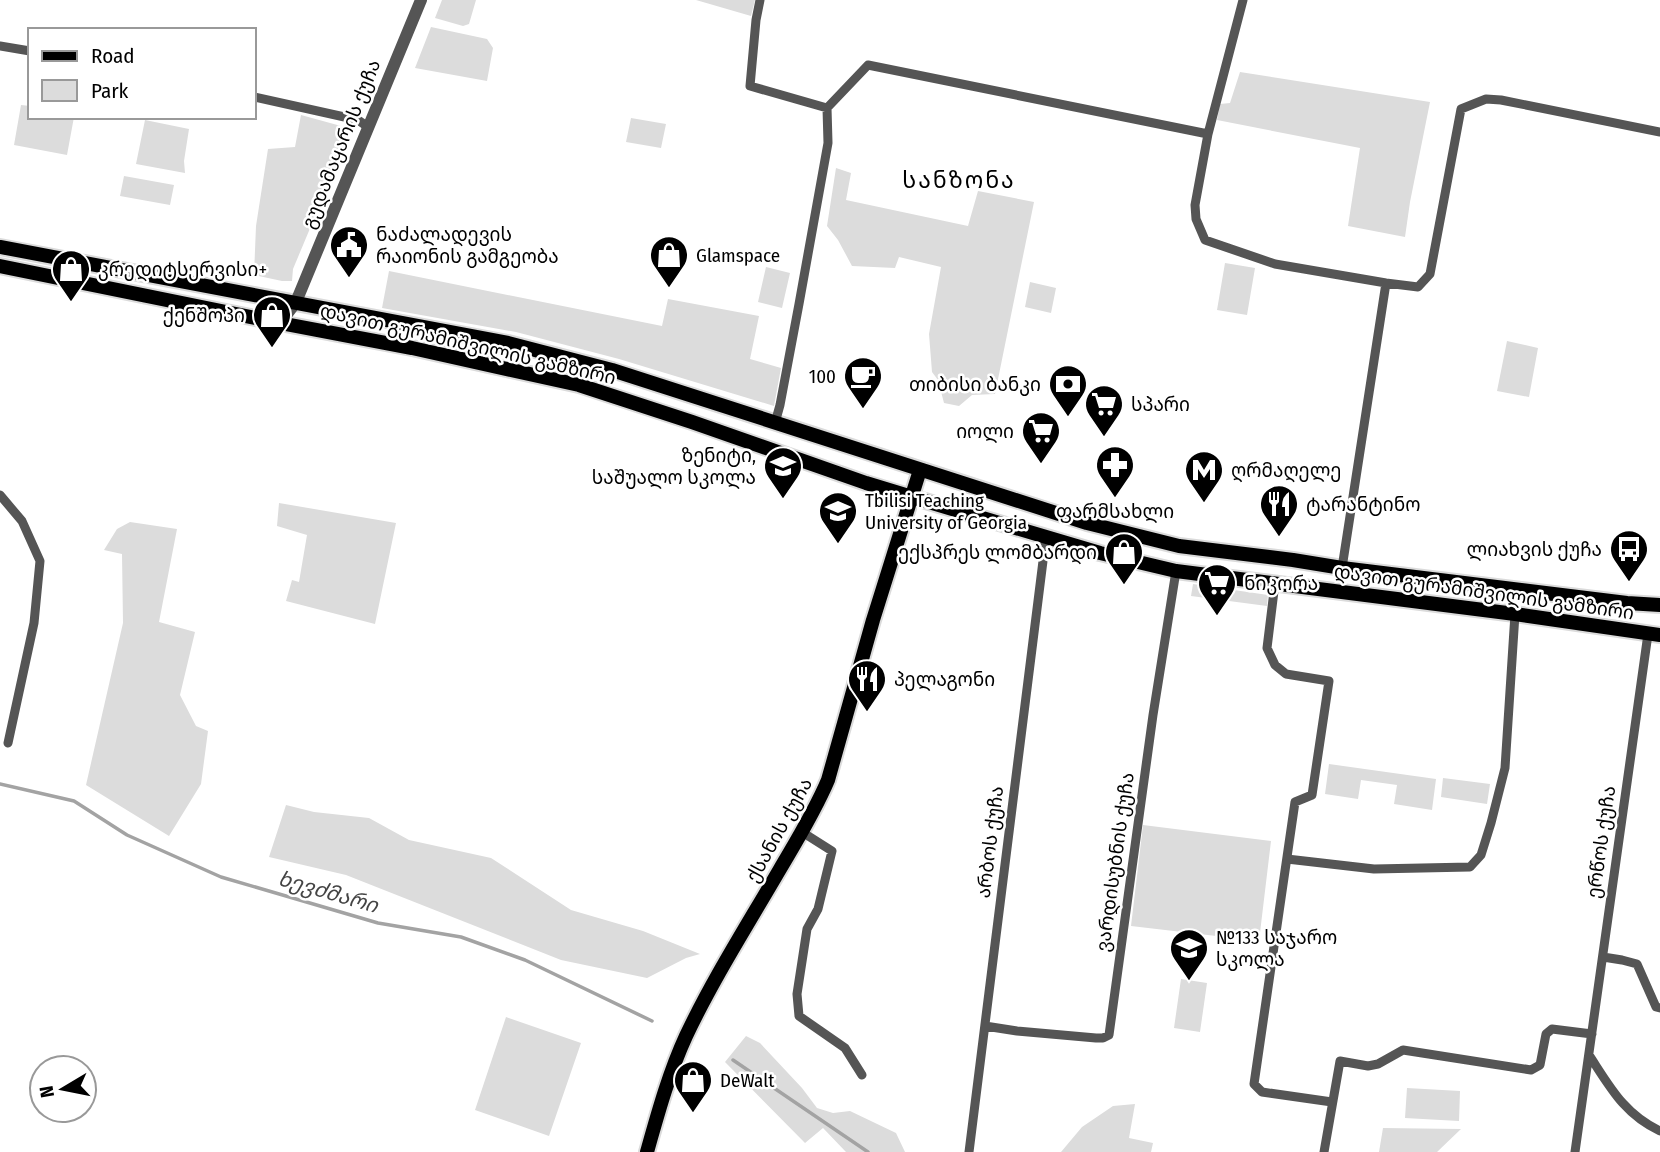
<svg xmlns="http://www.w3.org/2000/svg" width="1660" height="1152" viewBox="0 0 1660 1152" font-family="'Fira Sans Condensed','Noto Sans Georgian',sans-serif">
	<style>
		.green { fill: #dcdcdc }
		.lines { fill: none; stroke-linecap: round; stroke-linejoin: round }
		.stream { stroke: #a3a3a3; stroke-width: 3.5 }
		.primary-casing { stroke: #dbdbdb; stroke-width: 18 }
		.minor { stroke: #555; stroke-width: 9 }
		.tertiary { stroke: #555; stroke-width: 12 }
		.primary { stroke: #000; stroke-width: 14 }
		.labels { text-anchor: middle; dominant-baseline: central; stroke-width: 5; stroke-linejoin: round; paint-order: stroke }
		.street-label { font-size: 19px; fill: #000; stroke: #fff }
		.poi-label { font-size: 19px; fill: #000; stroke: #fff; text-anchor: start }
		.water-label { font-size: 21px; font-style: italic; fill: #444; stroke: #fff }
		.quarter-label { font-size: 23px; letter-spacing: 2px; fill: #000; stroke: #fff }
	</style>
	<rect width="100%" height="100%" fill="#fff"/>
	<!-- green -->
	<path class="green" d="M 442,0 L 476,0 L 469,24 L 463,26 L 435,18 Z
		M 696,0 L 755,0 L 751,16 Z
		M 431,27 L 487,39 L 493,48 L 487,81 L 415,68 Z
		M 1240,72 L 1430,102 L 1410,202 L 1405,237 L 1348,226 L 1360,148 L 1217,120 L 1220,104 L 1230,103 Z
		M 21,105 L 30,106 L 30,117 L 74,117 L 67,155 L 14,145 Z
		M 301,115 L 341,126 L 350,133 L 293,269 L 292,281 L 282,281 L 254,275 L 256,226 L 268,149 L 295,147 Z
		M 631,118 L 666,124 L 661,148 L 626,142 Z
		M 145,120 L 189,129 L 184,161 L 185,173 L 136,164 Z
		M 836,168 L 851,173 L 846,200 L 968,226 L 978,191 L 1034,202 L 995,394 L 972,395 L 959,406 L 944,403 L 938,380 L 932,372 L 929,334 L 941,267 L 899,257 L 895,268 L 852,266 L 838,240 L 827,226 Z
		M 124,176 L 174,185 L 170,205 L 120,196 Z
		M 1225,263 L 1255,268 L 1247,315 L 1217,310 Z
		M 766,267 L 790,273 L 782,308 L 758,302 Z
		M 389,271 L 662,326 L 668,299 L 759,316 L 750,359 L 781,368 L 774,406 L 619,359 L 516,332 L 382,308 Z
		M 1030,282 L 1056,288 L 1051,313 L 1025,307 Z
		M 1507,341 L 1538,348 L 1529,397 L 1497,391 Z
		M 279,503 L 396,523 L 375,624 L 286,601 L 292,580 L 299,582 L 307,535 L 277,526 Z
		M 130,522 L 177,529 L 159,622 L 195,632 L 180,695 L 196,726 L 208,731 L 201,784 L 169,836 L 86,785 L 123,623 L 122,554 L 104,550 L 117,529 Z
		M 1193,584 L 1268,595 L 1267,606 L 1191,596 Z
		M 1329,764 L 1436,779 L 1432,810 L 1394,804 L 1397,785 L 1361,780 L 1358,799 L 1325,794 Z
		M 1443,778 L 1490,784 L 1487,804 L 1441,797 Z
		M 286,805 L 314,812 L 369,818 L 409,840 L 491,858 L 571,910 L 643,931 L 700,954 L 686,958 L 647,978 L 561,960 L 346,875 L 269,857 Z
		M 1143,825 L 1271,841 L 1259,941 L 1131,926 Z
		M 1181,979 L 1207,983 L 1200,1032 L 1174,1028 Z
		M 506,1017 L 581,1043 L 549,1136 L 475,1110 Z
		M 746,1036 L 760,1043 L 802,1088 L 817,1108 L 833,1113 L 850,1111 L 896,1133 L 905,1152 L 846,1152 L 823,1128 L 805,1143 L 725,1062 Z
		M 1407,1088 L 1460,1091 L 1459,1121 L 1405,1118 Z
		M 1135,1104 L 1129,1138 L 1153,1143 L 1151,1152 L 1061,1152 L 1082,1127 L 1113,1106 Z
		M 1383,1128 L 1461,1129 L 1437,1152 L 1379,1152 Z"/>
	<g class="lines">
		<!-- stream -->
		<path class="stream" d="M 0,784 L 74,801 L 127,835 L 221,877 L 378,923 L 461,937 L 525,960 L 652,1021
			M 733,1060 L 868,1152"/>
		<defs>
			<path id="primary" d="M 0,247 L 508,343 L 612,370 L 1087,523 L 1179,546 L 1293,560 L 1342,568 L 1627,603 L 1660,605
				M 0,266 L 280,323 L 412,348 L 579,385 L 692,422 L 866,483 L 912,497 L 1100,553 L 1176,571 L 1515,614 L 1660,635
				M 647,1152 C 658,1113 669,1073 686,1036 C 713,979 748,924 780,869 C 797,840 815,811 828,780 L 873,620 L 920,470"/>
		</defs>
		<!-- primary casing -->
		<use href="#primary" class="primary-casing"/>
		<!-- minor -->
		<path class="minor" d="M 760,0 L 756,20 L 750,86 L 827,108
			M 1243,0 L 1208,134 L 1195,205 L 1196,219 L 1205,240 L 1275,264 L 1386,283 L 1418,287 L 1430,274 L 1461,109 L 1486,99 L 1501,100 L 1660,132
			M 0,46 L 30,51
			M 254,97 L 358,120 L 368,127
			M 775,423 L 780,405 L 799,304 L 828,143 L 827,108 L 868,65 L 1208,134
			M 0,495 L 22,521 L 40,561 L 34,623 L 8,743
			M 1342,568 L 1386,283
			M 1275,583 L 1267,648 L 1275,665 L 1286,674 L 1329,681 L 1312,795 L 1295,802 L 1254,1084 L 1262,1092 L 1332,1102
			M 802,832 L 832,851 L 818,909 L 807,929 L 797,994 L 799,1016 L 845,1048 L 862,1075
			M 1287,859 L 1374,869 L 1470,867 L 1481,855 L 1491,823 L 1505,768 L 1515,614
			M 1603,957 L 1622,960 L 1637,964 L 1656,1007 L 1660,1008
			M 985,1026 L 1017,1031 L 1096,1038 L 1103,1038 L 1109,1035 L 1153,715 L 1176,571
			M 1589,1055 C 1610,1087 1624,1114 1660,1131
			M 969,1152 L 1046,537
			M 1324,1152 L 1340,1061 L 1368,1066 L 1378,1064 L 1403,1050 L 1531,1070 L 1540,1065 L 1546,1034 L 1552,1029 L 1592,1034
			M 1575,1152 L 1648,634"/>
		<!-- tertiary -->
		<path class="tertiary" d="M 280,323 L 296,302 L 421,0"/>
		<!-- primary -->
		<use href="#primary" class="primary"/>
	</g>
	<!-- icons -->
	<defs>
		<symbol id="civic-pin" viewBox="-11 -11 22 30"><path d="M0 17L-7.5 6A9.5 9.5 0 1 1 7.5 6Z" fill="#000" stroke="#fff"/><path d="M-.6-6.5H3V-4.5H.6V-3L4-1V1h2V6H-6V1h2V-1L-.6-3ZM-1.2 2.5V6h2.4V2.5Z" fill="#fff"/></symbol>
		<symbol id="shop-pin" viewBox="-11 -11 22 30"><path d="M0 17L-7.5 6A9.5 9.5 0 1 1 7.5 6Z" fill="#000" stroke="#fff"/><path d="M-5-2.5h2.3a2.7 3.5 0 0 1 5.4 0H5L5.5 6h-11ZM-1.5-2.5h3a1.5 2.3 0 0 0-3 0Z" fill="#fff"/></symbol>
		<symbol id="cafe-pin" viewBox="-11 -11 22 30"><path d="M0 17L-7.5 6A9.5 9.5 0 1 1 7.5 6Z" fill="#000" stroke="#fff"/><path d="M-5.5-4.5H6V0H3Q3 3.5 0 3.5H-2.5Q-5.5 3.5-5.5 0ZM3-3.2v2h1.7v-2ZM-6 4.5H4V6H-6Z" fill="#fff"/></symbol>
		<symbol id="bank-pin" viewBox="-11 -11 22 30"><path d="M0 17L-7.5 6A9.5 9.5 0 1 1 7.5 6Z" fill="#000" stroke="#fff"/><path d="M-6-4H6V4H-6ZM0-2.3a2.3 2.3 0 1 0 0 4.6a2.3 2.3 0 1 0 0-4.6Z" fill="#fff"/></symbol>
		<symbol id="supermarket-pin" viewBox="-11 -11 22 30"><path d="M0 17L-7.5 6A9.5 9.5 0 1 1 7.5 6Z" fill="#000" stroke="#fff"/><path d="M-6-5.5h2.5l.6 2H6L4.5 2H-2.5L-4.4-4H-6ZM-1.5 3.2a1.3 1.3 0 1 0 .1 0ZM3 3.2a1.3 1.3 0 1 0 .1 0Z" fill="#fff"/></symbol>
		<symbol id="pharmacy-pin" viewBox="-11 -11 22 30"><path d="M0 17L-7.5 6A9.5 9.5 0 1 1 7.5 6Z" fill="#000" stroke="#fff"/><path d="M-2-6h4v4h4v4h-4v4h-4v-4h-4v-4h4Z" fill="#fff"/></symbol>
		<symbol id="school-pin" viewBox="-11 -11 22 30"><path d="M0 17L-7.5 6A9.5 9.5 0 1 1 7.5 6Z" fill="#000" stroke="#fff"/><path d="M0-5L7-2L0 1L-7-2ZM-4 1L0 2.5L4 1V4Q0 6-4 4Z" fill="#fff"/></symbol>
		<symbol id="metro-pin" viewBox="-11 -11 22 30"><path d="M0 17L-7.5 6A9.5 9.5 0 1 1 7.5 6Z" fill="#000" stroke="#fff"/><path d="M-5.5 5V-5H-3L0 0L3-5H5.5V5H3V-.5L0 4L-3-.5V5Z" fill="#fff"/></symbol>
		<symbol id="restaurant-pin" viewBox="-11 -11 22 30"><path d="M0 17L-7.5 6A9.5 9.5 0 1 1 7.5 6Z" fill="#000" stroke="#fff"/><path d="M-5-6h1v4h1v-4h1v4h1v-4h1v5L-1.5 .5V6h-2V.5L-5-1ZM5-6V6H3V1.5H1.5Q1.5-4 5-6Z" fill="#fff"/></symbol>
		<symbol id="university-pin" viewBox="-11 -11 22 30"><path d="M0 17L-7.5 6A9.5 9.5 0 1 1 7.5 6Z" fill="#000" stroke="#fff"/><path d="M0-5L7-2L0 1L-7-2ZM-4 1L0 2.5L4 1V4Q0 6-4 4Z" fill="#fff"/></symbol>
		<symbol id="bus-pin" viewBox="-11 -11 22 30"><path d="M0 17L-7.5 6A9.5 9.5 0 1 1 7.5 6Z" fill="#000" stroke="#fff"/><path d="M-5-6H5V4H4V6H2V4H-2V6H-4V4H-5ZM-3.5-4V0h7V-4ZM-3.5 1.2v1.5H-2V1.2ZM2 1.2v1.5H3.5V1.2Z" fill="#fff"/></symbol>
	</defs>
	<g fill-rule="evenodd">
		<use href="#civic-pin" x="327" y="223" width="44" height="60"/>
		<use href="#shop-pin" x="647" y="233" width="44" height="60"/>
		<use href="#shop-pin" x="49" y="247" width="44" height="60"/>
		<use href="#shop-pin" x="250" y="293" width="44" height="60"/>
		<use href="#cafe-pin" x="841" y="354" width="44" height="60"/>
		<use href="#bank-pin" x="1046" y="362" width="44" height="60"/>
		<use href="#supermarket-pin" x="1082" y="382" width="44" height="60"/>
		<use href="#supermarket-pin" x="1019" y="409" width="44" height="60"/>
		<use href="#pharmacy-pin" x="1093" y="443" width="44" height="60"/>
		<use href="#school-pin" x="761" y="444" width="44" height="60"/>
		<use href="#metro-pin" x="1182" y="448" width="44" height="60"/>
		<use href="#restaurant-pin" x="1257" y="482" width="44" height="60"/>
		<use href="#university-pin" x="816" y="489" width="44" height="60"/>
		<use href="#bus-pin" x="1607" y="527" width="44" height="60"/>
		<use href="#shop-pin" x="1102" y="530" width="44" height="60"/>
		<use href="#supermarket-pin" x="1195" y="561" width="44" height="60"/>
		<use href="#restaurant-pin" x="845" y="657" width="44" height="60"/>
		<use href="#school-pin" x="1167" y="926" width="44" height="60"/>
		<use href="#shop-pin" x="671" y="1058" width="44" height="60"/>
	</g>
	<g class="labels">
		<!-- street labels -->
		<g class="street-label">
			<text transform="translate(341 144) rotate(-68)">გუდამაყარის ქუჩა</text>
			<text transform="translate(468 344) rotate(13)">დავით გურამიშვილის გამზირი</text>
			<text transform="translate(1484 592) rotate(8)">დავით გურამიშვილის გამზირი</text>
			<text transform="translate(779 830) rotate(-61)">ქსანის ქუჩა</text>
			<text transform="translate(990 842) rotate(-83)">არბოს ქუჩა</text>
			<text transform="translate(1601 842) rotate(-82)">ერწოს ქუჩა</text>
			<text transform="translate(1115 862) rotate(-82)">ვარდისუბნის ქუჩა</text>
		</g>
		<!-- poi labels -->
		<g class="poi-label">
			<text x="376" y="234">ნაძალადევის<tspan x="376" dy="22">რაიონის გამგეობა</tspan></text>
			<text x="696" y="255">Glamspace</text>
			<text x="98" y="269">კრედიტსერვისი+</text>
			<text x="245" y="315" text-anchor="end">ქენშოპი</text>
			<text x="836" y="376" text-anchor="end">100</text>
			<text x="1041" y="384" text-anchor="end">თიბისი ბანკი</text>
			<text x="1131" y="404">სპარი</text>
			<text x="1014" y="431" text-anchor="end">იოლი</text>
			<text x="756" y="455" text-anchor="end">ზენიტი,<tspan x="756" dy="22">საშუალო სკოლა</tspan></text>
			<text x="1231" y="470">ღრმაღელე</text>
			<text x="865" y="500">Tbilisi Teaching<tspan x="865" dy="22">University of Georgia</tspan></text>
			<text x="1306" y="504">ტარანტინო</text>
			<text x="1115" y="511" text-anchor="middle">ფარმსახლი</text>
			<text x="1602" y="549" text-anchor="end">ლიახვის ქუჩა</text>
			<text x="1097" y="552" text-anchor="end">ექსპრეს ლომბარდი</text>
			<text x="1244" y="583">ნიკორა</text>
			<text x="894" y="679">პელაგონი</text>
			<text x="1216" y="937">№133 საჯარო<tspan x="1216" dy="22">სკოლა</tspan></text>
			<text x="720" y="1080">DeWalt</text>
		</g>
		<!-- water labels -->
		<g class="water-label">
			<text transform="translate(328 892) rotate(16)">ხევძმარი</text>
		</g>
		<!-- quarter labels -->
		<g class="quarter-label">
			<text x="959" y="180">სანზონა</text>
		</g>
	</g>
	<!-- legend -->
	<rect x="28" y="28" width="228" height="91" fill="#ffffff" stroke="#999999" stroke-width="2"/>
	<rect x="42" y="51" width="35" height="10" fill="#000000" stroke="#999999" stroke-width="2"/>
	<text x="91" y="63" font-size="21" fill="#000000">Road</text>
	<rect x="42" y="80" width="35" height="21" fill="#dcdcdc" stroke="#999999" stroke-width="2"/>
	<text x="91" y="98" font-size="21" fill="#000000">Park</text>
	<!-- north arrow -->
	<g transform="translate(63 1089) rotate(260)"><circle r="33" fill="#ffffff" stroke="#999999" stroke-width="2"/>
	<path d="M0-5L12 26L0 18L-12 26Z" fill="#000000"/>
	<text y="-10" font-size="19" font-weight="bold" text-anchor="middle" fill="#000000">N</text>
	</g>
</svg>
